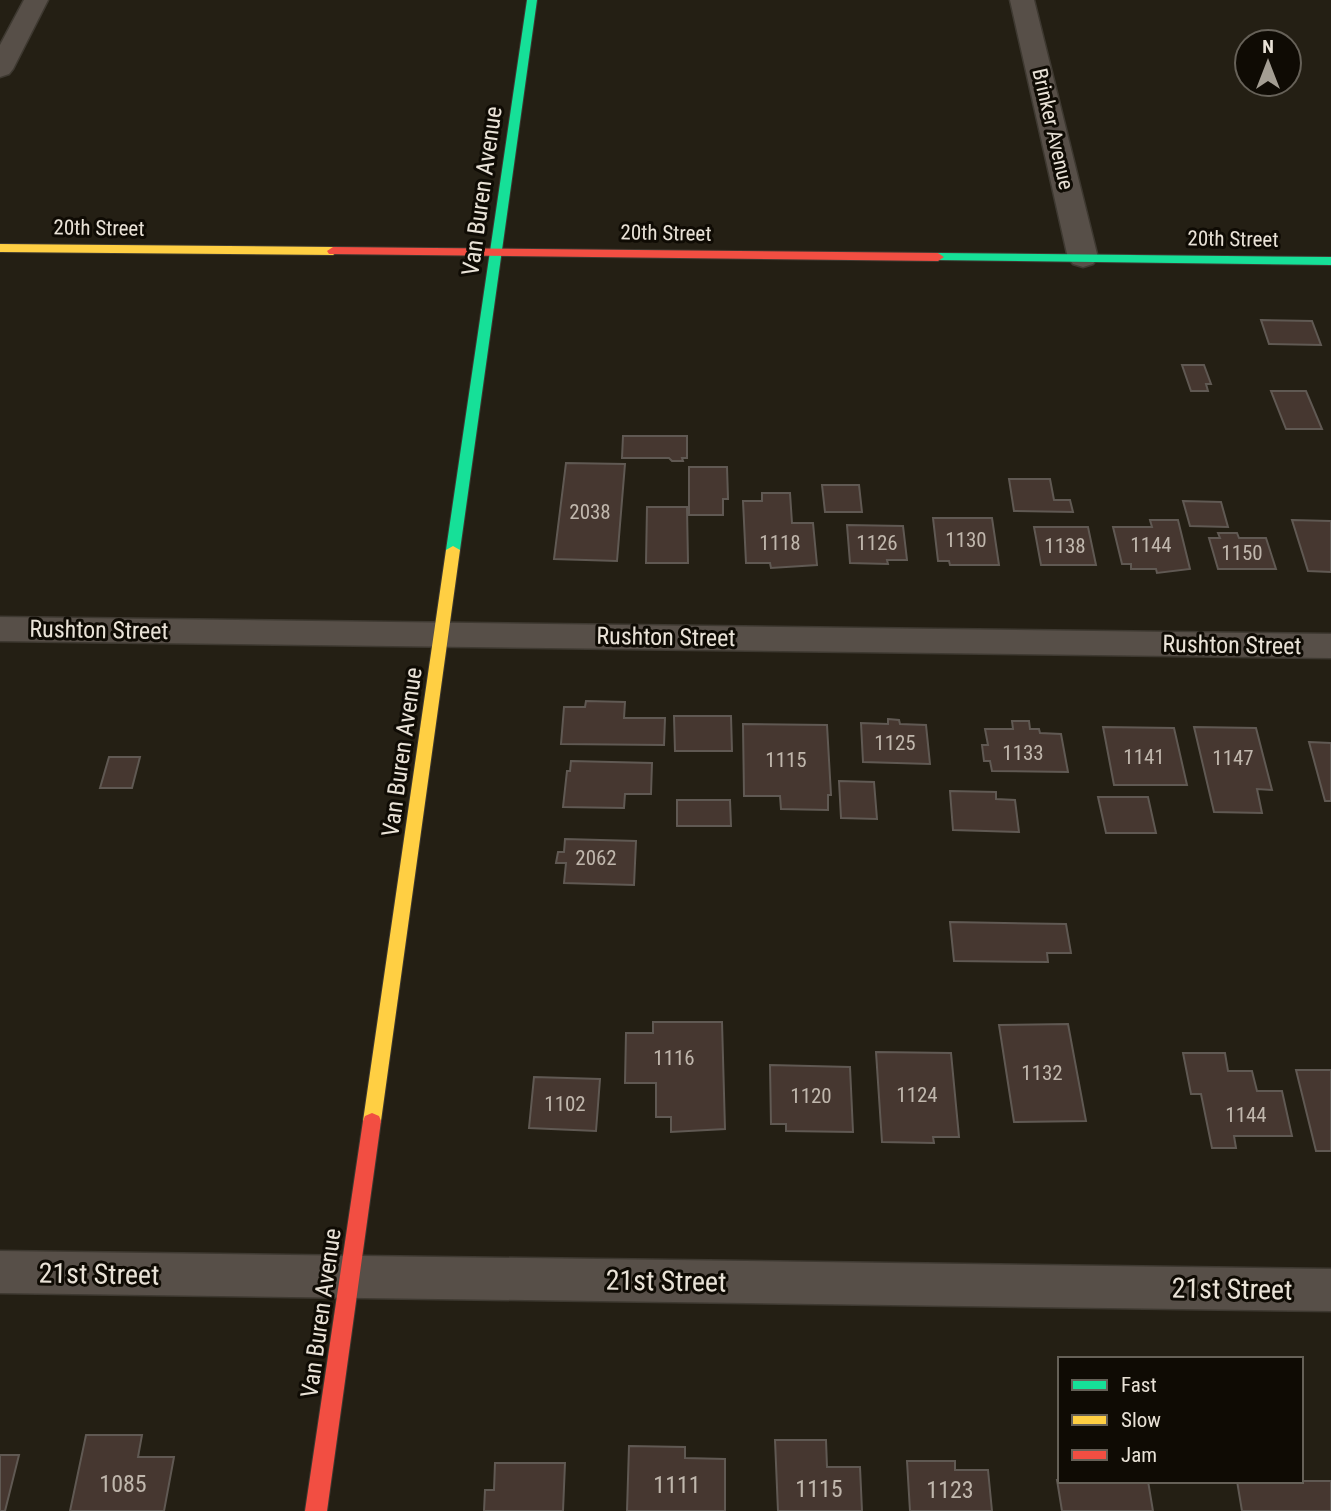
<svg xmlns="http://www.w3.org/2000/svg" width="1331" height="1511" viewBox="0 0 1331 1511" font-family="'Roboto Condensed',sans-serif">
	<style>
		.building { fill: #463730; stroke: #605953; stroke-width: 2 }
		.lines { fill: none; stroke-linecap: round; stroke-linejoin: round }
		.street-casing { stroke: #3e3931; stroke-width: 3 }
		.fast-casing { stroke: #3e3931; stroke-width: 2 }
		.slow-casing { stroke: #3e3931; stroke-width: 2 }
		.jam-casing { stroke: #3e3931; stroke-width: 2 }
		.street { fill: #574f48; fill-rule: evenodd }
		.fast { fill: #16e098; fill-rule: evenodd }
		.slow { fill: #ffcf43; fill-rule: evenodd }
		.jam { fill: #f24e42; fill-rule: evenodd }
		.labels { text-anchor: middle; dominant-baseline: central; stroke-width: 6; stroke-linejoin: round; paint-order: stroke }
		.far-street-label { font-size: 21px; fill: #e9e2d7; stroke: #0f0b04 }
		.number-label { font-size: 21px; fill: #c0b7ad }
		.street-label { font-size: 24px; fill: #e9e2d7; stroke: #0f0b04 }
		.near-number-label { font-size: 24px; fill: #c0b7ad }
		.near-street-label { font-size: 28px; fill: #e9e2d7; stroke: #0f0b04 }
	</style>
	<rect width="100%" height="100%" fill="#241f14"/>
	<!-- building -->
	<path class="building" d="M 1261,320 L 1312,321 L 1321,345 L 1269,344 Z
		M 1182,365 L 1204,365 L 1211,384 L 1206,384 L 1208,391 L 1191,391 Z
		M 1271,391 L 1306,391 L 1322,429 L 1286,429 Z
		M 623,436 L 687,436 L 687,458 L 682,458 L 683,461 L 672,461 L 669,458 L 622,458 Z
		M 566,463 L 625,464 L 617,561 L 554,559 Z
		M 689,467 L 727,467 L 728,499 L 723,499 L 723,515 L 689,515 Z
		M 1009,479 L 1050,479 L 1054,500 L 1070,500 L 1073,512 L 1014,511 Z
		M 822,485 L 859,485 L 862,512 L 825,512 Z
		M 762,493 L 790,493 L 792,523 L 813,523 L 817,565 L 771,568 L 770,563 L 746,563 L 743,501 L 762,501 Z
		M 1183,501 L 1221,502 L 1228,527 L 1190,526 Z
		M 647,507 L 687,507 L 688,563 L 646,563 Z
		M 933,518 L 992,518 L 999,565 L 950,565 L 949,561 L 938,561 Z
		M 1150,520 L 1178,520 L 1190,569 L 1157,573 L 1156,569 L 1131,569 L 1131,564 L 1122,564 L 1113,527 L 1152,527 Z
		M 1292,520 L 1331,521 L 1331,572 L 1308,571 Z
		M 847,525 L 903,526 L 907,560 L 887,560 L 888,564 L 850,563 Z
		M 1034,527 L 1088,527 L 1096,565 L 1041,565 Z
		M 1218,533 L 1237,533 L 1239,538 L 1266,538 L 1276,569 L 1218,569 L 1209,538 L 1220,538 Z
		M 586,701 L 625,702 L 624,718 L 665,718 L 664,745 L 561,744 L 564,707 L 585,707 Z
		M 674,716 L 731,716 L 732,751 L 675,751 Z
		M 888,719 L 899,720 L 900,724 L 926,725 L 930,764 L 863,762 L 861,723 L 888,724 Z
		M 1012,721 L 1029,721 L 1030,729 L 1039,729 L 1040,733 L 1061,734 L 1068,772 L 992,771 L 990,761 L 984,761 L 982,745 L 988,745 L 985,729 L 1013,729 Z
		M 743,724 L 827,725 L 831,795 L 828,795 L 828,810 L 781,809 L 780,796 L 744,796 Z
		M 1103,727 L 1174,728 L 1187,785 L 1114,785 Z
		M 1194,727 L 1256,728 L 1272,790 L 1257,789 L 1262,813 L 1214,812 Z
		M 1309,742 L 1331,743 L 1331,801 L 1325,801 Z
		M 109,757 L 140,757 L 132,788 L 100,788 Z
		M 571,761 L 652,763 L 651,794 L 625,794 L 624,808 L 563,807 L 567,771 L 570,771 Z
		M 839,781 L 874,782 L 877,819 L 841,818 Z
		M 950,791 L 996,792 L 996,799 L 1015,800 L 1019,832 L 953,830 Z
		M 1098,797 L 1148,797 L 1156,833 L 1106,833 Z
		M 677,800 L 730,800 L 731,826 L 677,826 Z
		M 565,839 L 636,841 L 634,885 L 564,883 L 566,863 L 556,863 L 558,852 L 564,852 Z
		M 950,922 L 1066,924 L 1071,953 L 1047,953 L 1048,962 L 954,961 Z
		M 653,1022 L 722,1022 L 725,1129 L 671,1132 L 671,1117 L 656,1117 L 656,1083 L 625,1083 L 626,1033 L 653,1033 Z
		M 1068,1024 L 1086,1121 L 1014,1122 L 999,1025 Z
		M 876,1052 L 951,1053 L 959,1137 L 933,1137 L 934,1143 L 882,1142 Z
		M 1183,1053 L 1225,1053 L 1228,1071 L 1252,1071 L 1257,1091 L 1282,1091 L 1292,1136 L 1234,1136 L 1236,1148 L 1212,1148 L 1201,1094 L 1191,1094 Z
		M 770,1065 L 850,1067 L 853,1132 L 786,1131 L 786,1124 L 771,1124 Z
		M 1296,1070 L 1331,1070 L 1331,1151 L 1316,1151 Z
		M 534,1077 L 600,1079 L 596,1131 L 529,1128 Z
		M 86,1435 L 142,1435 L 138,1457 L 174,1457 L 164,1511 L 70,1511 Z
		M 775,1440 L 826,1440 L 827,1467 L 860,1467 L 862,1511 L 778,1511 Z
		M 629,1446 L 685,1447 L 685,1458 L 725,1459 L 725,1511 L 627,1511 Z
		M 0,1455 L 19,1455 L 5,1511 L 0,1511 Z
		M 907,1461 L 955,1461 L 955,1470 L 988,1470 L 992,1511 L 910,1511 Z
		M 495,1463 L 565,1463 L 563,1511 L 484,1511 L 485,1490 L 494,1490 Z
		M 1057,1480 L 1148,1481 L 1153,1511 L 1062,1511 Z
		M 1237,1481 L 1331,1481 L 1331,1511 L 1242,1511 Z"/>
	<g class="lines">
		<defs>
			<path id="street" d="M 24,0 L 48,0 L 13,69 L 9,74 L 0,77 L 0,45 Z
				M 1010,0 L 1034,0 L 1098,258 L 1093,264 L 1083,267 L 1073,264 L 1068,258 Z
				M 0,617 L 1331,634 L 1331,658 L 0,641 Z
				M 0,1251 L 1331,1269 L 1331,1311 L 0,1293 Z"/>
			<path id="fast" d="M 527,0 L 537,0 L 460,550 L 453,554 L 446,550 Z
				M 938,253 L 1331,257 L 1331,265 L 934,260 L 934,254 Z"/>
			<path id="slow" d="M 0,244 L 333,247 L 339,251 L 333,255 L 0,252 Z
				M 453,546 L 460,550 L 381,1121 L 379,1126 L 372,1129 L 365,1126 L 363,1121 L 446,550 Z"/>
			<path id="jam" d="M 333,247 L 938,253 L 944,257 L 938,261 L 329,254 L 327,251 Z
				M 372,1113 L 379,1116 L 381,1121 L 327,1511 L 305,1511 L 363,1121 L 365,1116 Z"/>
		</defs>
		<!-- street casing -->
		<use href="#street" class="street-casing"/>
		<!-- fast casing -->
		<use href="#fast" class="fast-casing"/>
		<!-- slow casing -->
		<use href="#slow" class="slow-casing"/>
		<!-- jam casing -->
		<use href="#jam" class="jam-casing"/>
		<!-- street -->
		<use href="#street" class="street"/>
		<!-- fast -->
		<use href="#fast" class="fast"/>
		<!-- slow -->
		<use href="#slow" class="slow"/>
		<!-- jam -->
		<use href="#jam" class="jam"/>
	</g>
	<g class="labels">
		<!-- far-street labels -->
		<g class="far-street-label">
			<text transform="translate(1053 129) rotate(77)">Brinker Avenue</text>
			<text transform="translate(99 228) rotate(1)">20th Street</text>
			<text transform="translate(666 233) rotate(1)">20th Street</text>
			<text transform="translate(1233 239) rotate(1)">20th Street</text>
		</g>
		<!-- number labels -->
		<g class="number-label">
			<text x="590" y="512">2038</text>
			<text x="966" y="540">1130</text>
			<text x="780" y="543">1118</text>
			<text x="877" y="543">1126</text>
			<text x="1151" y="545">1144</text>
			<text x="1065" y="546">1138</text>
			<text x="1242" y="553">1150</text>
			<text x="895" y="743">1125</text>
			<text x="1023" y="753">1133</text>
			<text x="1144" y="757">1141</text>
			<text x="1233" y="758">1147</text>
			<text x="786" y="760">1115</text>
			<text x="596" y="858">2062</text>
			<text x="674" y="1058">1116</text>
			<text x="1042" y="1073">1132</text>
			<text x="917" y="1095">1124</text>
			<text x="811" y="1096">1120</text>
			<text x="565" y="1104">1102</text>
			<text x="1246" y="1115">1144</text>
		</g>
		<!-- street labels -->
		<g class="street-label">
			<text transform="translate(482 191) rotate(-82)">Van Buren Avenue</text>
			<text transform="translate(99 630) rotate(1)">Rushton Street</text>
			<text transform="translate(666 637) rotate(1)">Rushton Street</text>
			<text transform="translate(1232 645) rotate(1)">Rushton Street</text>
			<text transform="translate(402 752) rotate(-82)">Van Buren Avenue</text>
			<text transform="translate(321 1313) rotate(-82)">Van Buren Avenue</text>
		</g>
		<!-- near-number labels -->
		<g class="near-number-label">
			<text x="123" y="1484">1085</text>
			<text x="677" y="1485">1111</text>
			<text x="819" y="1489">1115</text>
			<text x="950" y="1490">1123</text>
		</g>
		<!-- near-street labels -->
		<g class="near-street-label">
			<text transform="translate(99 1274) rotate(1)">21st Street</text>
			<text transform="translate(666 1281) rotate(1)">21st Street</text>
			<text transform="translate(1232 1289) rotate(1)">21st Street</text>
		</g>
	</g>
	<!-- legend -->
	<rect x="1058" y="1357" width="245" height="126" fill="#0f0b04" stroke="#666158" stroke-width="2"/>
	<rect x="1072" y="1380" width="35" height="10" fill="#16e098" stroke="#666158" stroke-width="2"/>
	<text x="1121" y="1392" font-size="21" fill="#e9e2d7">Fast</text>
	<rect x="1072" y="1415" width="35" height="10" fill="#ffcf43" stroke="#666158" stroke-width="2"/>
	<text x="1121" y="1427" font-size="21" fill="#e9e2d7">Slow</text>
	<rect x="1072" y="1450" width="35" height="10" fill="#f24e42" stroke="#666158" stroke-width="2"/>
	<text x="1121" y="1462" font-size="21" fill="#e9e2d7">Jam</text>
	<!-- north arrow -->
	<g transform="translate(1268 63)"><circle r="33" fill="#0f0b04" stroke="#666158" stroke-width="2"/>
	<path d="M0-5L12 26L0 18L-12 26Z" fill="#a49e93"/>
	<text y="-10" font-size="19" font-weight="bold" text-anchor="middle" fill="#e9e2d7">N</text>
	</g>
</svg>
